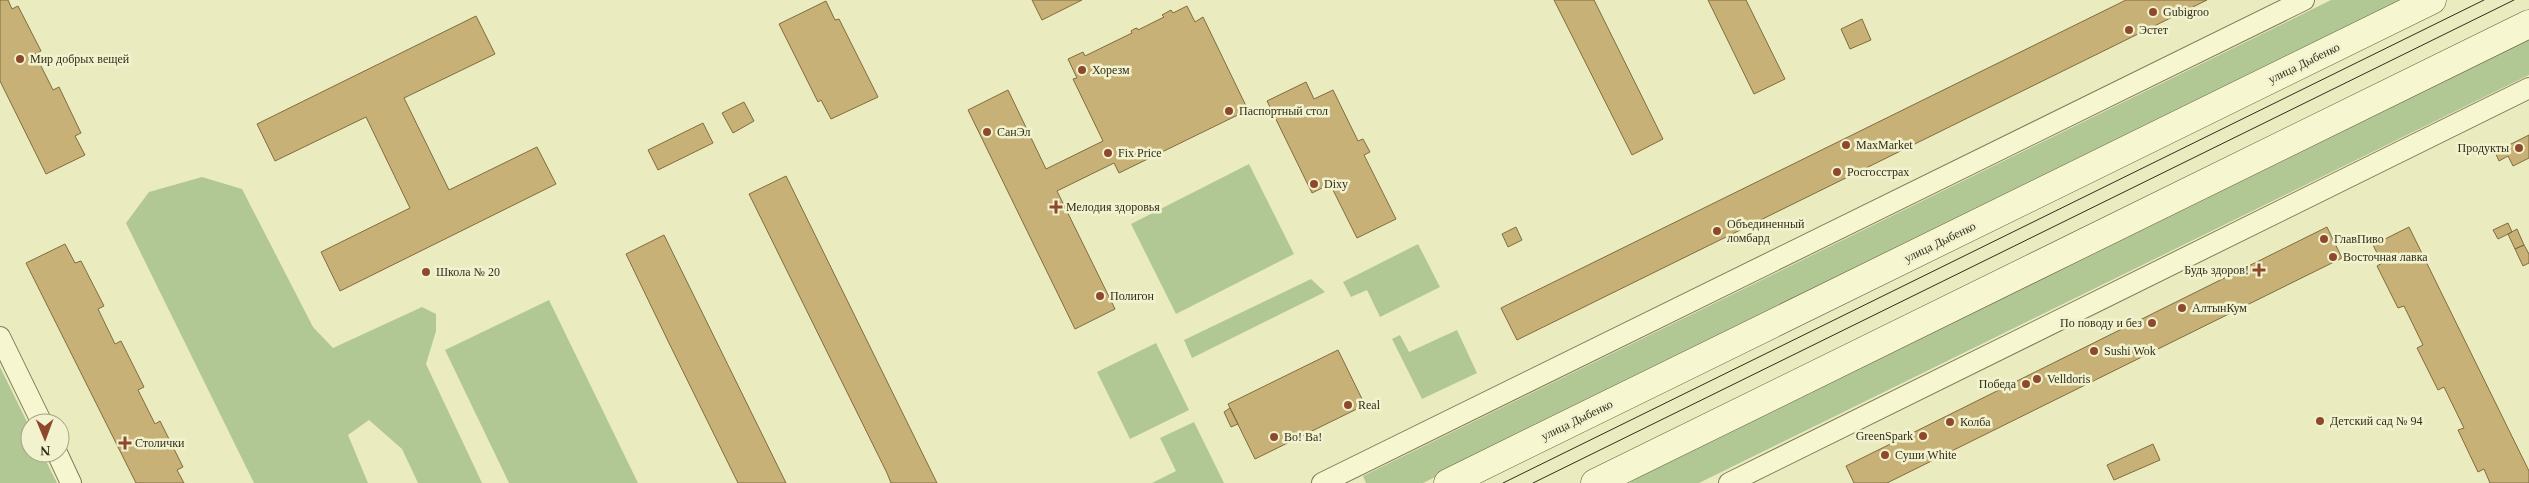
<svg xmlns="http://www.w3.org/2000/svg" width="2529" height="483" viewBox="0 0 2529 483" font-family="Georgia,serif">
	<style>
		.green { fill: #b2c894 }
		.building { fill: #c7b176; stroke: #806d3f }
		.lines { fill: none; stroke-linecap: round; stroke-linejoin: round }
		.street-casing { stroke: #827c58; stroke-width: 22 }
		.secondary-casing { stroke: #645c3c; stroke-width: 29 }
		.street { stroke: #f6f6d1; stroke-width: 20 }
		.secondary { stroke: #f6f6d1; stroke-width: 28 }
		.tram { stroke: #322e1c; stroke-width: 1 }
		.poi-dot { fill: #8e492c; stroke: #f2f3ce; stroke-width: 2 }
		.labels { text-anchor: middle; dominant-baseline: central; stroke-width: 5; stroke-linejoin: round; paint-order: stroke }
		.poi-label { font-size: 12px; fill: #322e1c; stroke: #f2f3ce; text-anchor: start }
		.street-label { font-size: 12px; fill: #322e1c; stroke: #f2f3ce }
	</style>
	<rect width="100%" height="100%" fill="#eaebbf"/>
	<!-- green -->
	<path class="green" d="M 2331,0 L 2411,0 L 1423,483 L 1366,483 L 1363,476 Z
		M 2529,40 L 2529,75 L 1699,483 L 1629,483 L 1665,461 L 2501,49 Z
		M 1249,164 L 1294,254 L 1176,314 L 1131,224 Z
		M 202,177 L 242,189 L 313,327 L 333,348 L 422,307 L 436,314 L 436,331 L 426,364 L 482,483 L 418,483 L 402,449 L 369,420 L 348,435 L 368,483 L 254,483 L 126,223 L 149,192 Z
		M 1418,244 L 1440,287 L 1380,317 L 1367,290 L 1351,297 L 1343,282 Z
		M 1311,279 L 1325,292 L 1192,358 L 1184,340 Z
		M 549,300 L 638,483 L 509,483 L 445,350 Z
		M 1457,330 L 1477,373 L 1422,399 L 1392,339 L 1400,335 L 1409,352 Z
		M 1156,343 L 1189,410 L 1130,439 L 1097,372 Z
		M 0,367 L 30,428 L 30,453 L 42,453 L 57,483 L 0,483 Z
		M 1194,422 L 1224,483 L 1152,483 L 1176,471 L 1160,438 Z"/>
	<!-- building -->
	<path class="building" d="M 0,0 L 8,0 L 12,9 L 18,6 L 41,51 L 35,54 L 53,90 L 59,87 L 81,133 L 75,136 L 85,155 L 46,174 L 0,81 Z
		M 1032,0 L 1082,0 L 1042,20 Z
		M 1554,0 L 1594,0 L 1663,139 L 1632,155 Z
		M 1708,0 L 1746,0 L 1785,79 L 1754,94 Z
		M 2126,0 L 2207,0 L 1517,340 L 1501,308 Z
		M 826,1 L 835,20 L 839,19 L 878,97 L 831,119 L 821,100 L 818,102 L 779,24 Z
		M 1187,6 L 1195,22 L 1203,17 L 1248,110 L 1119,173 L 1114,163 L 1057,191 L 1115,309 L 1075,329 L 968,110 L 1008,90 L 1046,169 L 1103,141 L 1073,79 L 1077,78 L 1068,59 L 1083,52 L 1085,56 L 1132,33 L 1131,31 L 1134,29 L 1137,28 L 1138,30 L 1164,17 L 1162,15 L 1171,10 L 1173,13 Z
		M 476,16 L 495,54 L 404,98 L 449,190 L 537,147 L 556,184 L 340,291 L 321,252 L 410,208 L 366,117 L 275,161 L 257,124 Z
		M 1862,19 L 1871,40 L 1850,49 L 1841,29 Z
		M 1306,82 L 1314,99 L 1333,90 L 1358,141 L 1363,139 L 1370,152 L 1364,155 L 1396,219 L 1357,238 L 1330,184 L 1312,193 L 1267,101 Z
		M 744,102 L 754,121 L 733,133 L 722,113 Z
		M 703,123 L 713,143 L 658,170 L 648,150 Z
		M 2529,135 L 2529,158 L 2513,166 L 2508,156 L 2499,161 L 2495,152 Z
		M 786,176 L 937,483 L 891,483 L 887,473 L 749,194 Z
		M 2508,223 L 2512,232 L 2498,239 L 2493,230 Z
		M 1516,227 L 1522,240 L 1508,247 L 1502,234 Z
		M 2327,227 L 2342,258 L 1887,483 L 1854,483 L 1846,466 Z
		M 2409,227 L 2529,471 L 2529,483 L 2490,483 L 2484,469 L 2478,472 L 2458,430 L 2464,428 L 2444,387 L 2438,390 L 2417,348 L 2423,345 L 2404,306 L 2398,308 L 2377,266 L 2382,263 L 2373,245 Z
		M 2517,229 L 2524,245 L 2515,249 L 2508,234 Z
		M 664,235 L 786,483 L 738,483 L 668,341 L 626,254 Z
		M 65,244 L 75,263 L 81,261 L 104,306 L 98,309 L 115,344 L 121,341 L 144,387 L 138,390 L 155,424 L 160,421 L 183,467 L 177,470 L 184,483 L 136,483 L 26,263 Z
		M 2524,245 L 2529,254 L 2529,263 L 2523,266 L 2515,249 Z
		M 1338,350 L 1365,405 L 1255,459 L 1228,404 Z
		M 1230,408 L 1238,424 L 1231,427 L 1224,412 Z
		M 2153,444 L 2160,460 L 2114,480 L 2107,465 Z"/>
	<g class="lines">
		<defs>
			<path id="street" d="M 0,337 L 42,423
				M 57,453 L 71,483
				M 1322,483 L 2304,0
				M 1729,483 L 2529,88"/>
			<path id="secondary" d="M 1448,483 L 2432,0
				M 1595,483 L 2529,24"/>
		</defs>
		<!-- street casing -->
		<use href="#street" class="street-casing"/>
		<!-- secondary casing -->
		<use href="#secondary" class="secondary-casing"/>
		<!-- street -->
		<use href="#street" class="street"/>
		<!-- secondary -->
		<use href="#secondary" class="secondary"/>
		<!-- tram -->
		<path class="tram" d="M 1503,483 L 2484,0
			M 1533,483 L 2514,0"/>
	</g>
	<!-- markers -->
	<g class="poi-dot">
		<circle cx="2153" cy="12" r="5"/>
		<circle cx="2129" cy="30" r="5"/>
		<circle cx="20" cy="59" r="5"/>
		<circle cx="1082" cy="70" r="5"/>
		<circle cx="1229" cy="111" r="5"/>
		<circle cx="987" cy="132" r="5"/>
		<circle cx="1846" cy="145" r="5"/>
		<circle cx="2519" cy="148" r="5"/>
		<circle cx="1108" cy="153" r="5"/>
		<circle cx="1837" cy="172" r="5"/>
		<circle cx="1314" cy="184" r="5"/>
		<path d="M1053.5 199.5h5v5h5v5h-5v5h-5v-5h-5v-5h5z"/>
		<circle cx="1717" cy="231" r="5"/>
		<circle cx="2324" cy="239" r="5"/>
		<circle cx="2333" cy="257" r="5"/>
		<path d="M2256.5 262.5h5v5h5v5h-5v5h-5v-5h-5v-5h5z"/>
		<circle cx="426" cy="272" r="5"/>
		<circle cx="1100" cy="296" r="5"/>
		<circle cx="2182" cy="308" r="5"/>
		<circle cx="2152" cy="323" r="5"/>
		<circle cx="2094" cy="351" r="5"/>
		<circle cx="2037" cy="379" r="5"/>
		<circle cx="2026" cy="384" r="5"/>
		<circle cx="1348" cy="405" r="5"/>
		<circle cx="2320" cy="421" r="5"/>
		<circle cx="1950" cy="422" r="5"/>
		<circle cx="1923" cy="436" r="5"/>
		<circle cx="1274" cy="437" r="5"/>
		<path d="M122.5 435.5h5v5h5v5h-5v5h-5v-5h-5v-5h5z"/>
		<circle cx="1885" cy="455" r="5"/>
	</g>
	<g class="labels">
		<!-- poi labels -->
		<g class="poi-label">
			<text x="2163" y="12">Gubigroo</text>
			<text x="2139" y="30">Эстет</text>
			<text x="30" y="59">Мир добрых вещей</text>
			<text x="1092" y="70">Хорезм</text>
			<text x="1239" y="111">Паспортный стол</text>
			<text x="997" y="132">СанЭл</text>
			<text x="1856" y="145">MaxMarket</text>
			<text x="2509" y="148" text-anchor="end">Продукты</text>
			<text x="1118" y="153">Fix Price</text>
			<text x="1847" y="172">Росгосстрах</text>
			<text x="1324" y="184">Dixy</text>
			<text x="1066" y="207">Мелодия здоровья</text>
			<text x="1727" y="224">Объединенный<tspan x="1727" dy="14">ломбард</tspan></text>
			<text x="2334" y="239">ГлавПиво</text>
			<text x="2343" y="257">Восточная лавка</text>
			<text x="2249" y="270" text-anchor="end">Будь здоров!</text>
			<text x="436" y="272">Школа № 20</text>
			<text x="1110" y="296">Полигон</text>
			<text x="2192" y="308">АлтынКум</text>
			<text x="2142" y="323" text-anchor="end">По поводу и без</text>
			<text x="2104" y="351">Sushi Wok</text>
			<text x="2047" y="379">Velldoris</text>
			<text x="2016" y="384" text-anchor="end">Победа</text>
			<text x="1358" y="405">Real</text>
			<text x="2330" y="421">Детский сад № 94</text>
			<text x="1960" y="422">Колба</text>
			<text x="1913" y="436" text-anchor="end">GreenSpark</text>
			<text x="1284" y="437">Во! Ва!</text>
			<text x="135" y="443">Столички</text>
			<text x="1895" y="455">Суши White</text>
		</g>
		<!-- street labels -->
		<g class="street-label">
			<text transform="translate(2304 63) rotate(-26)">улица Дыбенко</text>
			<text transform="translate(1940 242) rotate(-26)">улица Дыбенко</text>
			<text transform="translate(1577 420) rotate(-26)">улица Дыбенко</text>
		</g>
	</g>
	<!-- north arrow -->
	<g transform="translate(45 438) rotate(179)"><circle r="24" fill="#f2f3ce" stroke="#a5a487"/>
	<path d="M0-4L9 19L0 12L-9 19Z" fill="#8e492c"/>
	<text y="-8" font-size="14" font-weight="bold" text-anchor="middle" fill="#322e1c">N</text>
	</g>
</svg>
